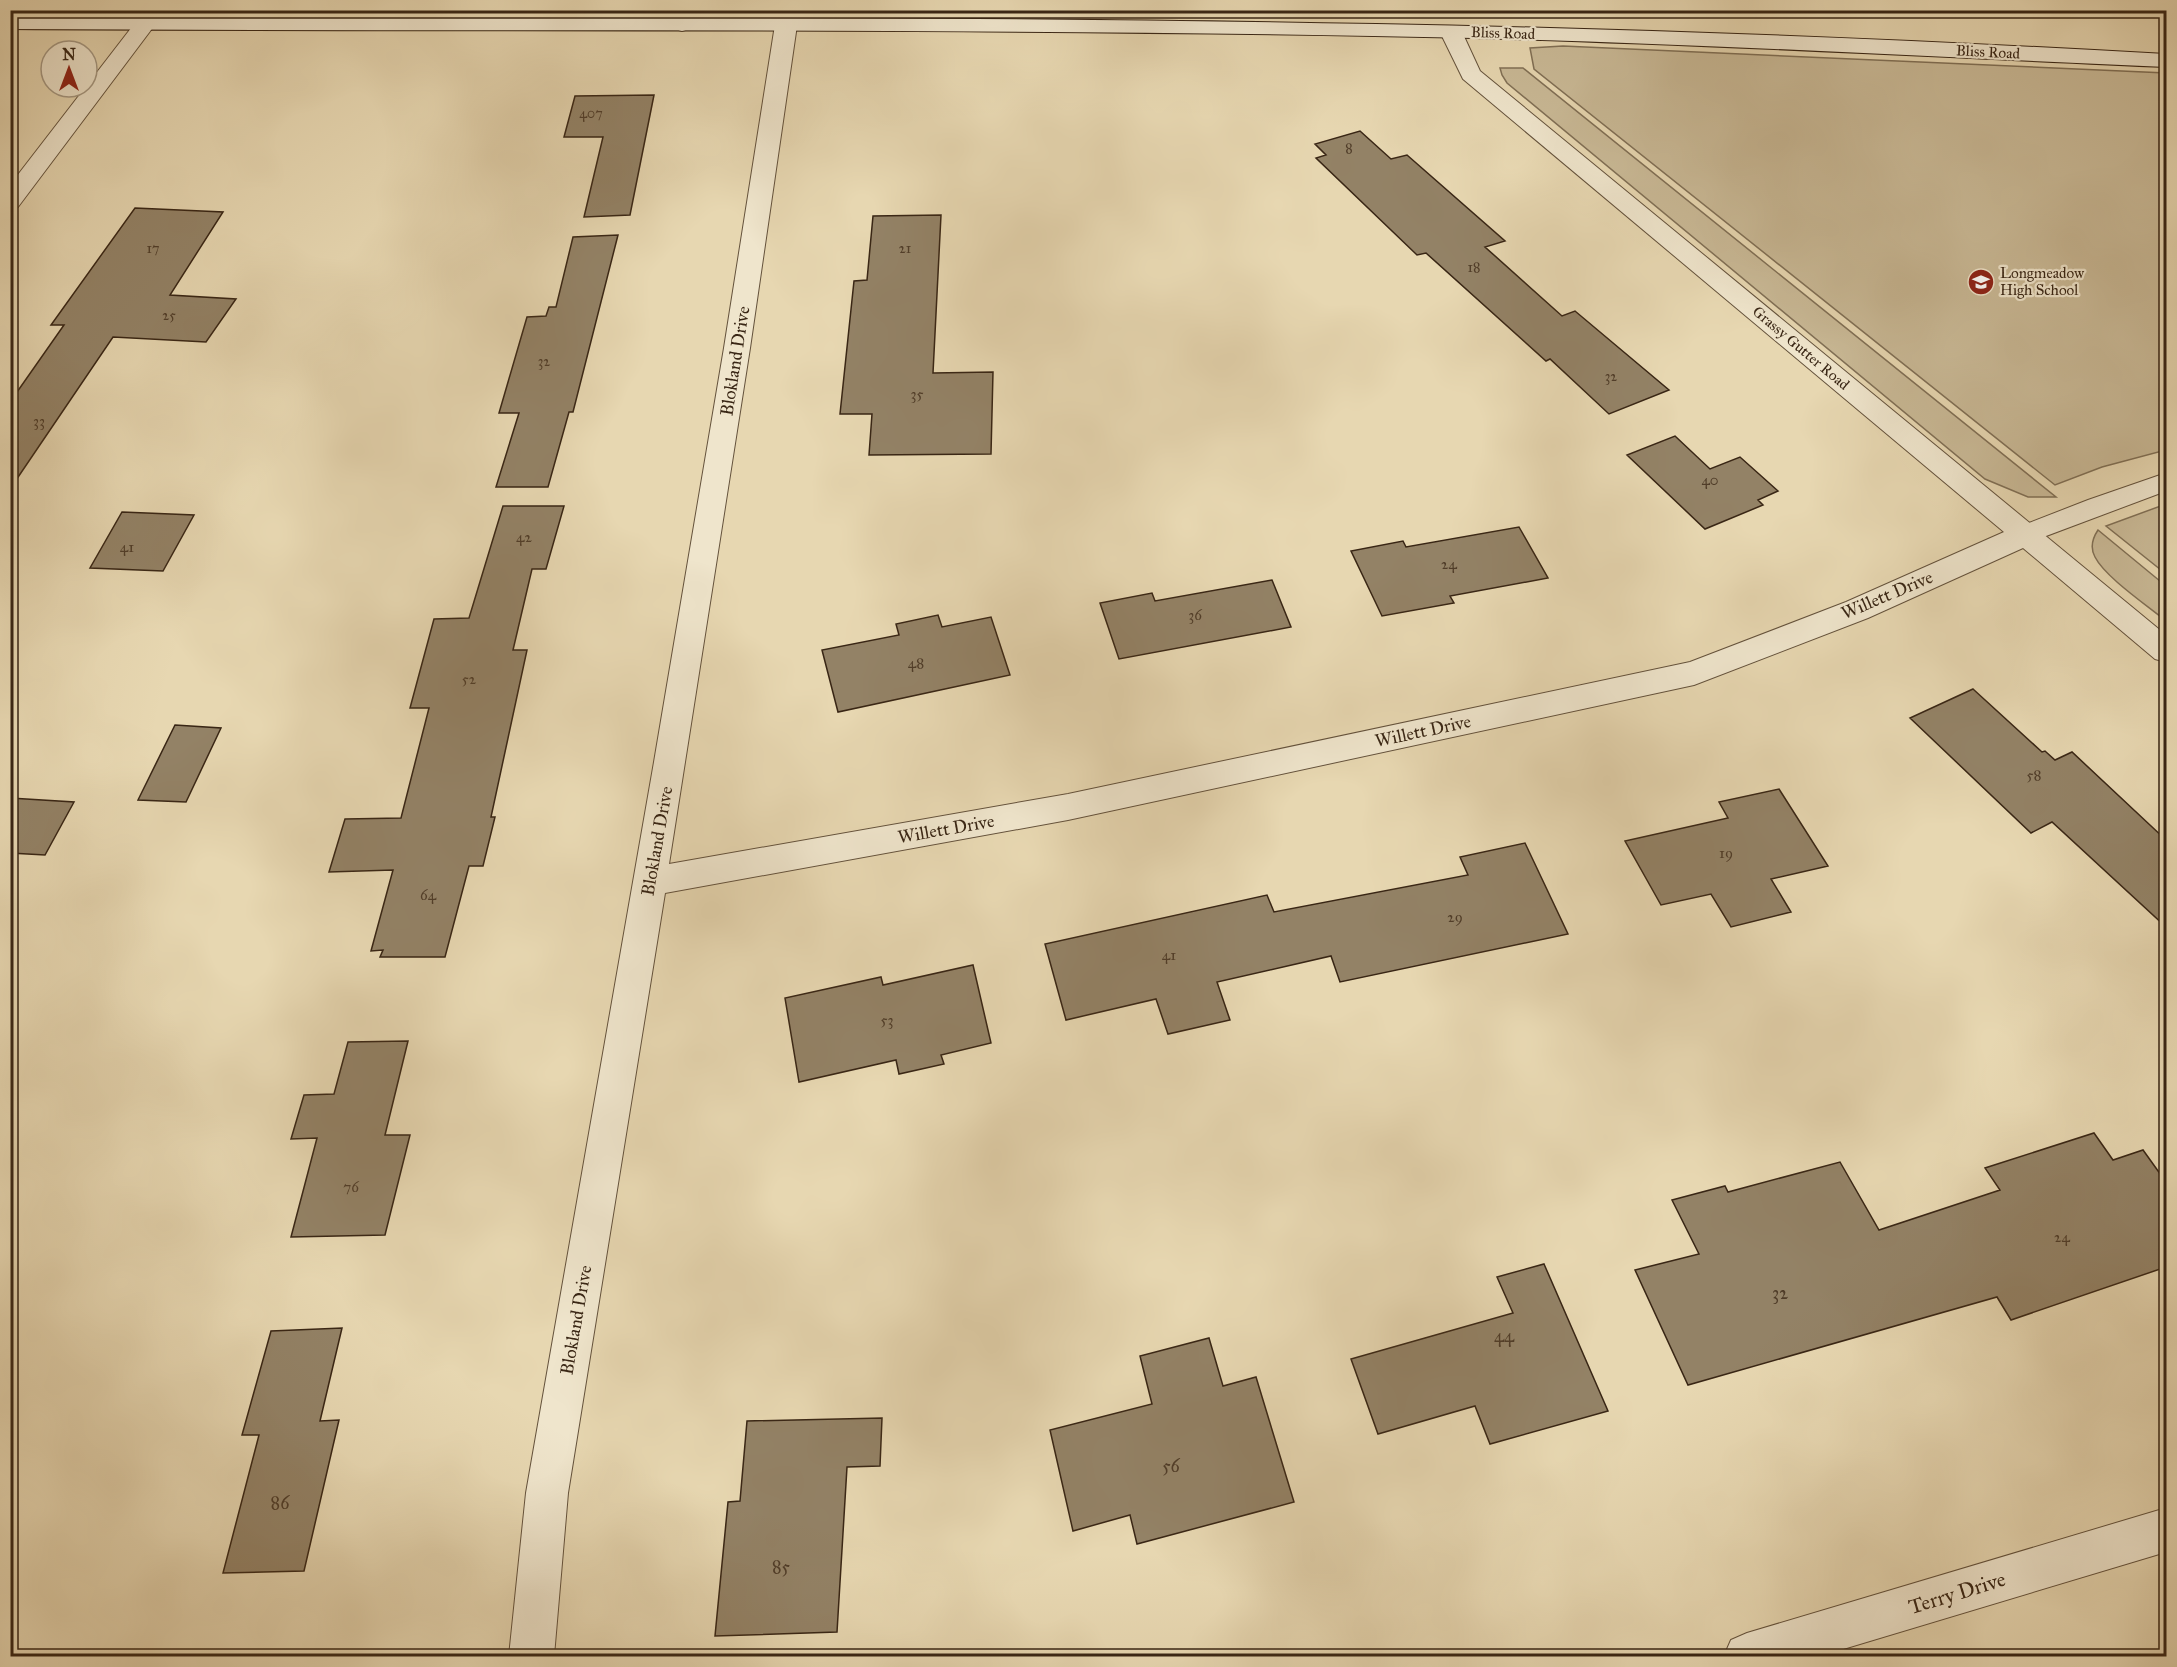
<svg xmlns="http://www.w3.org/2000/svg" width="2177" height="1667" viewBox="0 0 2177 1667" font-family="'IM FELL Great Primer',serif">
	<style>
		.green { fill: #c9b996; stroke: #817056; stroke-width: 1.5 }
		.building { fill: #938266; stroke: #392615; stroke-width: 1.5 }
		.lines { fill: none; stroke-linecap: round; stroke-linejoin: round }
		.lane-casing { stroke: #64523c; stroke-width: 2 }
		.street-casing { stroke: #64523c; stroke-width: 2 }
		.secondary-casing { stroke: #392615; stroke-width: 2 }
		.lane { fill: #efe5cc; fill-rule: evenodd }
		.street { fill: #efe5cc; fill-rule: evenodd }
		.secondary { fill: #efe5cc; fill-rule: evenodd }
		.labels { text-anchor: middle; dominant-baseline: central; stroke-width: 4.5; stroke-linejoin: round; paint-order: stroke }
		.far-number-label { font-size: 14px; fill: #503d29 }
		.far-street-label { font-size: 15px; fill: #392615; stroke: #efe5cc }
		.far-poi-label { font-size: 15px; fill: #392615; stroke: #efe5cc; text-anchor: start }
		.number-label { font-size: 15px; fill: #503d29 }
		.street-label { font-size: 18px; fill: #392615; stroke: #efe5cc }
		.near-number-label { font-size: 18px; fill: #503d29 }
		.near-street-label { font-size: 21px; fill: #392615; stroke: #efe5cc }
	</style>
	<rect width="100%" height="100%" fill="#e7d7b1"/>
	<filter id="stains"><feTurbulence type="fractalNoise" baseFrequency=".00333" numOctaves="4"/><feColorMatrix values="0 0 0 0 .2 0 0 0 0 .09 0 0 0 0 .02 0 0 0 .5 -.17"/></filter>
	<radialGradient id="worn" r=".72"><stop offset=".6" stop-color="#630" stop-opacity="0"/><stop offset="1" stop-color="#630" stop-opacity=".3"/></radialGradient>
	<!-- green -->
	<path class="green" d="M 1563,46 L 2166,73 L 2166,450 L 2102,467 L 2055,485 L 1534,69 L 1530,48 Z
		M 1500,68 L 1523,68 L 2056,497 L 2028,497 L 1985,479 L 1507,83 L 1502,75 Z
		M 2166,504 L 2166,574 L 2106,526 Z
		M 2098,530 L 2166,586 L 2166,621 C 2148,606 2105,577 2095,557 C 2090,548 2092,539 2098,530 Z"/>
	<!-- building -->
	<path class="building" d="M 654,95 L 630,215 L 584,217 L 603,137 L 564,137 L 575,96 Z
		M 1360,131 L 1391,159 L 1407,155 L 1505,241 L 1485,247 L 1562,316 L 1575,311 L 1669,390 L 1609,414 L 1550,359 L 1546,361 L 1426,253 L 1417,255 L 1316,158 L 1326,155 L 1315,144 Z
		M 135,208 L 223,212 L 170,295 L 236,299 L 206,342 L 113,337 L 10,489 L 10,402 L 64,325 L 51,325 Z
		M 941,215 L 933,373 L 993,372 L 991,454 L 869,455 L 872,414 L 840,414 L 854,281 L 867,280 L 873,216 Z
		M 618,235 L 573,412 L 569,412 L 548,487 L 496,487 L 519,413 L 499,413 L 527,317 L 546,316 L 549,307 L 556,307 L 573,237 Z
		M 1675,436 L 1710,469 L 1740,457 L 1778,491 L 1758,500 L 1763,505 L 1705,529 L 1627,455 Z
		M 503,506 L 564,506 L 546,569 L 532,569 L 513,650 L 527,650 L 491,817 L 495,817 L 483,866 L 469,866 L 445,957 L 380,957 L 383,950 L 371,951 L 393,870 L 329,872 L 345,819 L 401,818 L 429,708 L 410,708 L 434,619 L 469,618 Z
		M 122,512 L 194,515 L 163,571 L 90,568 Z
		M 1519,527 L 1548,578 L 1450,596 L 1454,603 L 1382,616 L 1351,551 L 1403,541 L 1406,547 Z
		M 1272,580 L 1291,627 L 1119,659 L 1100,603 L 1152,593 L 1155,601 Z
		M 938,615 L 942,627 L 991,617 L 1010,675 L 838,712 L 822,650 L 899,635 L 896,624 Z
		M 1973,689 L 2042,752 L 2045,751 L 2055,760 L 2072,752 L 2166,840 L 2166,927 L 2052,822 L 2031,833 L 1910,718 Z
		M 175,725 L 221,728 L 186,802 L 138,800 Z
		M 1779,789 L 1828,866 L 1771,879 L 1791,912 L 1731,927 L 1711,894 L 1661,905 L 1625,841 L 1728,818 L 1719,802 Z
		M 10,798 L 74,802 L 45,855 L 10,853 Z
		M 1525,843 L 1568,934 L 1340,982 L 1331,956 L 1217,982 L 1230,1020 L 1168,1034 L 1156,999 L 1066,1020 L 1045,944 L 1267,895 L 1274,912 L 1468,875 L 1460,857 Z
		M 973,965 L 991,1043 L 941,1055 L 944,1064 L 899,1074 L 896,1060 L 799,1082 L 785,998 L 881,977 L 883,985 Z
		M 408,1041 L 385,1135 L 410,1135 L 385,1235 L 291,1237 L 317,1138 L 291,1139 L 304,1095 L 334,1094 L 348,1042 Z
		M 2094,1133 L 2113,1160 L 2143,1150 L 2166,1182 L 2166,1267 L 2011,1320 L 1997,1297 L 1688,1385 L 1635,1270 L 1699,1254 L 1672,1200 L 1725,1186 L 1728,1192 L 1840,1162 L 1879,1230 L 2000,1190 L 1985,1168 Z
		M 1544,1264 L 1608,1411 L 1490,1444 L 1475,1406 L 1378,1434 L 1351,1359 L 1513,1313 L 1497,1277 Z
		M 342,1328 L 320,1421 L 339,1420 L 304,1571 L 223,1573 L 259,1435 L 242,1435 L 271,1331 Z
		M 1209,1338 L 1223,1386 L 1256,1377 L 1294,1502 L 1137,1544 L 1130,1515 L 1073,1531 L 1050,1430 L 1152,1404 L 1140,1356 Z
		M 882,1418 L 880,1466 L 847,1467 L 837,1632 L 715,1636 L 728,1502 L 740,1501 L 747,1421 Z"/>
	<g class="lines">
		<defs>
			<path id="lane" d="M 2166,473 L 2166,491 L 2025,544 L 2016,542 L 2012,535 L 2016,528 L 2088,500 Z"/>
			<path id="street" d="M 145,10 L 166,10 L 18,207 L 10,209 L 10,185 Z
				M 672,10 L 692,10 L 693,25 L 689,29 L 682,31 L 675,29 L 671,25 Z
				M 786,19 L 793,21 L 797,25 L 750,348 L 669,864 L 1068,794 L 1690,662 L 1846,602 L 2004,532 L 1463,79 L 1440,32 L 1443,27 L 1451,26 L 1459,27 L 1462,32 L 1480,71 L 2166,635 L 2166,662 L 2155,659 L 2023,548 L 1868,618 L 1694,685 L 1068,820 L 665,893 L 568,1493 L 554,1656 L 509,1656 L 526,1493 L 654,762 L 724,348 L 775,25 L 779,21 Z
				M 2166,1508 L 2166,1552 L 1820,1656 L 1724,1656 L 1731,1640 L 1747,1633 Z"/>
			<path id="secondary" d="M 10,17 C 466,19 921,15 1376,24 C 1639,29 1903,39 2166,54 L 2166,67 C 1936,57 1705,44 1474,38 C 986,27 498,32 10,29 Z"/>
		</defs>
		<!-- lane casing -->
		<use href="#lane" class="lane-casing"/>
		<!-- street casing -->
		<use href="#street" class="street-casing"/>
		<!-- secondary casing -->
		<use href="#secondary" class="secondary-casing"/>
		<!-- lane -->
		<use href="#lane" class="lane"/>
		<!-- street -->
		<use href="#street" class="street"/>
		<!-- secondary -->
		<use href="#secondary" class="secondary"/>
	</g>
	<!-- icons -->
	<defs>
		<symbol id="school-disc" viewBox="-11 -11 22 22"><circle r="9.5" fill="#8f2418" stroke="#efe5cc"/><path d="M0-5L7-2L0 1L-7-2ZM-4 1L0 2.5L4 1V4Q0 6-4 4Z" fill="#fff"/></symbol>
	</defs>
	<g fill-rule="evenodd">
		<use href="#school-disc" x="1966" y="267" width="30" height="30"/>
	</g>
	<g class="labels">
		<!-- far-number labels -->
		<g class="far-number-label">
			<text x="591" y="113">407</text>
			<text x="1349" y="148">8</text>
			<text x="153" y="248">17</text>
			<text x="905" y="248">21</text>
			<text x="1474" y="267">18</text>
			<text x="169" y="315">25</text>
			<text x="544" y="361">32</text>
			<text x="1611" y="376">32</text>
		</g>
		<!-- far-street labels -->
		<g class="far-street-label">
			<text transform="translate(1503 33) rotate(2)">Bliss Road</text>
			<text transform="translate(1988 52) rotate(3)">Bliss Road</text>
			<text transform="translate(1801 348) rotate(40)">Grassy Gutter Road</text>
		</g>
		<!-- far-poi labels -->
		<g class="far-poi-label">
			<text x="2000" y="273">Longmeadow<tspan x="2000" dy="17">High School</tspan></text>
		</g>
		<!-- number labels -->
		<g class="number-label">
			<text x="917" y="394">35</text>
			<text x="39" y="421">33</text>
			<text x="1710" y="480">40</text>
			<text x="524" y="537">42</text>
			<text x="127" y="547">41</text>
			<text x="1449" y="564">24</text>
			<text x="1195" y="615">36</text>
			<text x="916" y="663">48</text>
			<text x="469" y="679">52</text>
			<text x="2034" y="775">58</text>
			<text x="1726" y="853">19</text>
			<text x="428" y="895">64</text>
			<text x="1455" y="917">29</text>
			<text x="1169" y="955">41</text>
			<text x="887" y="1020">53</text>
			<text x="351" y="1187">76</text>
			<text x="2062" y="1237">24</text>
		</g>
		<!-- street labels -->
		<g class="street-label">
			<text transform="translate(735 361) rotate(-81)">Blokland Drive</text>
			<text transform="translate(1887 595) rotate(-23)">Willett Drive</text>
			<text transform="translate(1423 731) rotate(-12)">Willett Drive</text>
			<text transform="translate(946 829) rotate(-10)">Willett Drive</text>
			<text transform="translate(657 841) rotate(-80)">Blokland Drive</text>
			<text transform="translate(576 1320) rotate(-80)">Blokland Drive</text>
		</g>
		<!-- near-number labels -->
		<g class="near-number-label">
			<text x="1780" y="1293">32</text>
			<text x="1504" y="1336">44</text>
			<text x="1171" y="1466">56</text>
			<text x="280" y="1503">86</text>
			<text x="781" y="1567">85</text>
		</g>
		<!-- near-street labels -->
		<g class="near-street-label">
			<text transform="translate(1957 1593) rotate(-17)">Terry Drive</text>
		</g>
	</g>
	<!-- margin -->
	<rect width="2177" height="1667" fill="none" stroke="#e7d7b1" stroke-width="36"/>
	<rect x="12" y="12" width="2153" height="1643" fill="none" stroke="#392615" stroke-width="3"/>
	<rect x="18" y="18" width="2141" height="1631" fill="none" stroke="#392615" stroke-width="1.5"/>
	<!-- north arrow -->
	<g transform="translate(69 69)"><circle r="28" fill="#efe5cc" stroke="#a69983" stroke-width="1.5"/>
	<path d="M0-4.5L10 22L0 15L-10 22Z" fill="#8f2418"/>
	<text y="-9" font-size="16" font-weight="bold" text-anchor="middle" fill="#392615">N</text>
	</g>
	<rect width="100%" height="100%" filter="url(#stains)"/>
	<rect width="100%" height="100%" fill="url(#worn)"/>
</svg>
